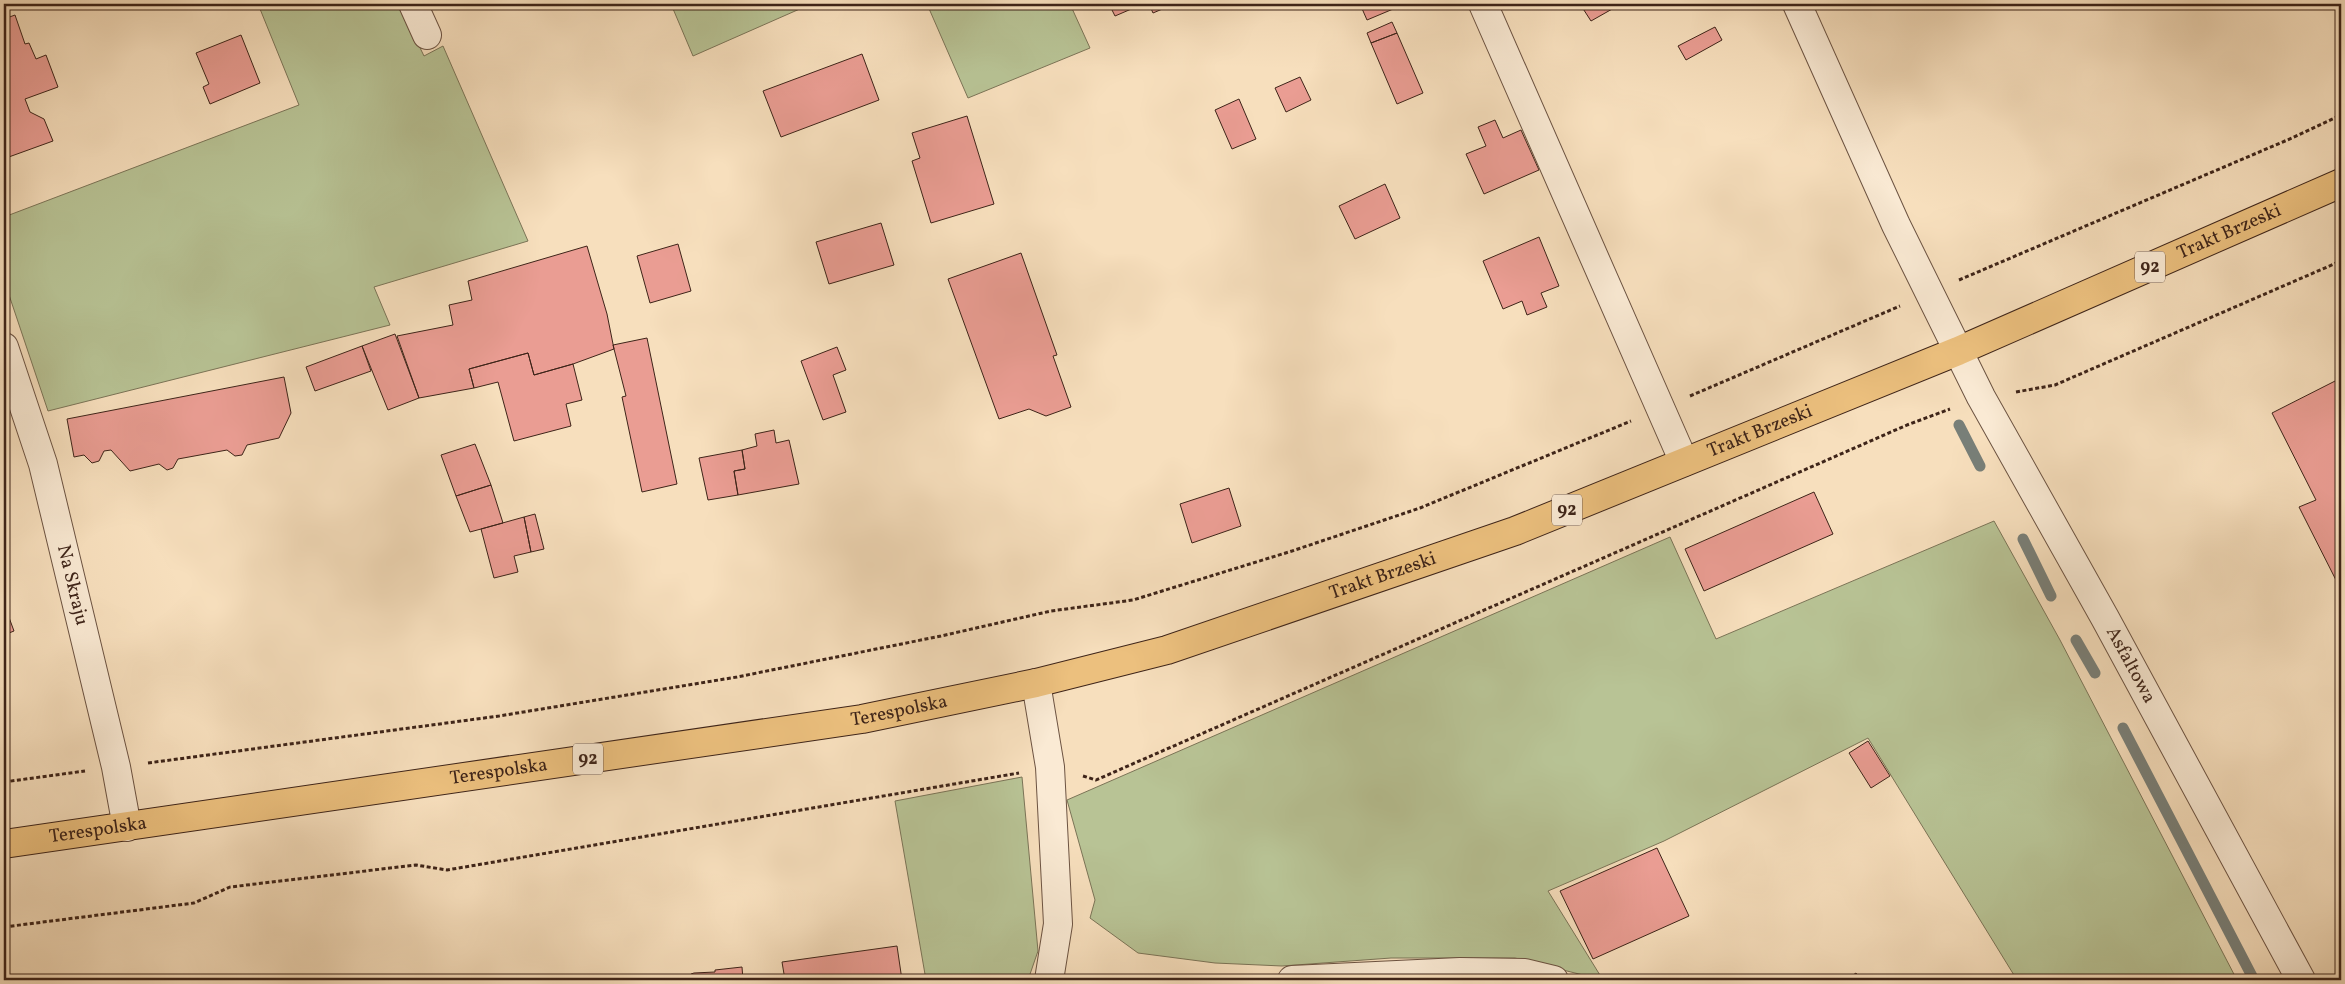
<svg xmlns="http://www.w3.org/2000/svg" width="2345" height="984" viewBox="0 0 2345 984" font-family="Vollkorn,serif">
	<style>
		.green { fill: #b8c395; stroke: #7b7457 }
		.lines { fill: none; stroke-linecap: round; stroke-linejoin: round }
		.stream { stroke: #787f78; stroke-width: 11 }
		.building { fill: #ea9d93; stroke: #3e2419 }
		.minor-casing { stroke: #6c5342; stroke-width: 30 }
		.major-casing { stroke: #3e2419; stroke-width: 30 }
		.path { stroke: #3e2419; stroke-width: 3; stroke-dasharray: 4 2.5; stroke-linecap: butt }
		.minor { stroke: #faead4; stroke-width: 28 }
		.major { stroke: #ecc07e; stroke-width: 28 }
		.labels { text-anchor: middle; dominant-baseline: central; stroke-width: 4.5; stroke-linejoin: round; paint-order: stroke }
		.shield { fill: #faead4; stroke: #765f51; stroke-width: 1 }
		.shield-label { font-size: 18px; font-weight: bold; fill: #3e2419 }
		.street-label { font-size: 19px; fill: #3e2419; stroke: #faead4 }
	</style>
	<rect width="100%" height="100%" fill="#f7dfbd"/>
	<filter id="stains"><feTurbulence type="fractalNoise" baseFrequency=".004" numOctaves="4"/><feColorMatrix values="0 0 0 0 .2 0 0 0 0 .09 0 0 0 0 .02 0 0 0 .5 -.17"/></filter>
	<radialGradient id="worn" r=".72"><stop offset=".6" stop-color="#630" stop-opacity="0"/><stop offset="1" stop-color="#630" stop-opacity=".3"/></radialGradient>
	<!-- green -->
	<path class="green" d="M 258,4 L 399,4 L 424,56 L 443,46 L 528,241 L 374,287 L 390,325 L 48,411 L 4,280 L 4,217 L 299,105 Z
		M 671,4 L 811,4 L 693,56 Z
		M 927,4 L 1070,4 L 1090,48 L 968,98 Z
		M 1994,521 L 2060,640 L 2237,980 L 2017,980 L 1868,738 L 1664,841 L 1548,891 L 1603,980 L 1515,958 L 1391,958 L 1282,966 L 1215,963 L 1138,953 L 1090,918 L 1095,900 L 1067,800 L 1670,537 L 1716,639 Z
		M 1022,777 L 1038,951 L 1028,980 L 926,980 L 895,801 Z"/>
	<g class="lines">
		<!-- stream -->
		<path class="stream" d="M 1959,425 L 1980,466
			M 2023,539 L 2051,596
			M 2076,640 L 2095,673
			M 2123,728 L 2254,980"/>
	</g>
	<!-- building -->
	<path class="building" d="M 1109,4 L 1143,4 L 1115,16 Z
		M 1149,4 L 1165,4 L 1167,7 L 1153,13 Z
		M 1360,4 L 1405,4 L 1367,20 Z
		M 1580,4 L 1621,4 L 1591,21 Z
		M 15,15 L 25,44 L 29,43 L 36,59 L 46,55 L 58,87 L 25,99 L 30,112 L 44,119 L 53,141 L 6,158 L 4,153 L 4,19 Z
		M 1392,22 L 1397,33 L 1371,43 L 1367,33 Z
		M 1715,27 L 1722,40 L 1686,60 L 1678,46 Z
		M 1397,33 L 1423,93 L 1397,104 L 1371,43 Z
		M 241,35 L 260,83 L 210,104 L 203,87 L 209,84 L 196,53 Z
		M 862,54 L 879,100 L 781,137 L 763,91 Z
		M 1300,77 L 1311,100 L 1286,112 L 1275,88 Z
		M 1239,99 L 1256,139 L 1232,149 L 1215,110 Z
		M 967,116 L 994,204 L 931,223 L 912,161 L 920,158 L 912,133 Z
		M 1495,120 L 1503,138 L 1521,130 L 1539,170 L 1484,194 L 1466,154 L 1486,146 L 1478,127 Z
		M 1385,184 L 1400,218 L 1355,239 L 1339,206 Z
		M 881,223 L 894,265 L 829,284 L 816,242 Z
		M 1539,237 L 1559,286 L 1541,293 L 1547,307 L 1527,315 L 1522,301 L 1503,309 L 1483,261 Z
		M 678,244 L 691,291 L 650,303 L 637,256 Z
		M 587,246 L 607,314 L 614,349 L 573,364 L 534,375 L 528,353 L 469,369 L 474,388 L 419,398 L 397,336 L 453,325 L 449,305 L 472,300 L 468,281 Z
		M 1021,253 L 1057,355 L 1053,356 L 1071,407 L 1046,416 L 1029,409 L 999,419 L 948,279 Z
		M 395,334 L 419,398 L 388,410 L 362,346 Z
		M 647,338 L 677,484 L 642,492 L 622,397 L 626,396 L 613,345 Z
		M 362,346 L 371,371 L 315,391 L 306,367 Z
		M 837,347 L 846,370 L 833,375 L 846,412 L 823,420 L 801,361 Z
		M 528,353 L 534,375 L 573,364 L 582,400 L 566,404 L 571,426 L 514,441 L 498,382 L 474,388 L 469,369 Z
		M 284,377 L 291,413 L 279,438 L 247,445 L 242,455 L 235,456 L 227,450 L 178,459 L 173,468 L 167,470 L 159,464 L 130,471 L 111,450 L 104,451 L 99,461 L 92,463 L 84,455 L 74,457 L 67,419 Z
		M 2341,378 L 2341,590 L 2299,507 L 2316,500 L 2272,413 Z
		M 774,430 L 776,443 L 789,440 L 799,484 L 738,495 L 734,471 L 745,469 L 742,450 L 757,446 L 755,434 Z
		M 475,444 L 491,485 L 456,496 L 441,455 Z
		M 742,450 L 745,469 L 734,471 L 738,495 L 708,500 L 699,458 Z
		M 491,485 L 503,523 L 470,532 L 456,496 Z
		M 1229,488 L 1241,526 L 1192,543 L 1180,504 Z
		M 1814,492 L 1833,534 L 1704,591 L 1685,549 Z
		M 535,514 L 544,549 L 531,552 L 524,517 Z
		M 524,517 L 531,552 L 514,556 L 518,572 L 494,578 L 481,529 Z
		M 4,604 L 14,631 L 4,635 Z
		M 1868,741 L 1890,776 L 1871,788 L 1849,753 Z
		M 1657,848 L 1689,916 L 1593,959 L 1560,891 Z
		M 897,946 L 902,980 L 785,980 L 782,962 Z
		M 742,967 L 743,980 L 692,980 L 691,974 L 694,973 L 715,972 L 715,970 Z
		M 1856,973 L 1861,980 L 1848,980 L 1847,979 Z"/>
	<g class="lines">
		<defs>
			<g id="minor">
				<path d="M 413,4 L 427,35"/>
				<path d="M 1483,4 L 1684,462"/>
				<path id="s1" d="M 1797,4 L 1896,225 L 1981,397 L 2105,618 L 2301,980"/>
				<path id="s2" d="M 4,347 L 43,464 L 116,767 L 127,827"/>
				<path d="M 1036,683 L 1050,767 L 1058,924 L 1049,980"/>
				<path d="M 1292,980 L 1460,972 L 1525,973 L 1554,980"/>
			</g>
			<g id="major">
				<path id="s3" d="M 4,844 L 862,719 L 1036,683 L 1167,650 L 1515,531 L 1958,351 L 2341,183"/>
			</g>
		</defs>
		<!-- minor casing -->
		<use href="#minor" class="minor-casing"/>
		<!-- major casing -->
		<use href="#major" class="major-casing"/>
		<!-- path -->
		<path class="path" d="M 1959,280 L 2292,138 L 2341,115
			M 2016,392 L 2055,385 L 2341,261
			M 1690,396 L 1900,306
			M 148,763 L 499,716 L 737,677 L 941,636 L 1051,611 L 1133,600 L 1292,551 L 1420,508 L 1631,421
			M 1083,776 L 1096,780 L 1907,425 L 1950,409
			M 4,782 L 85,771
			M 4,927 L 194,903 L 230,887 L 416,865 L 447,870 L 1019,773"/>
		<!-- minor -->
		<use href="#minor" class="minor"/>
		<!-- major -->
		<use href="#major" class="major"/>
	</g>
	<g class="labels">
		<!-- shield labels -->
		<g class="shield">
			<rect x="2135" y="251.5" width="30" height="31" rx="4"/>
			<rect x="1552" y="494.5" width="30" height="31" rx="4"/>
			<rect x="573" y="743.5" width="30" height="31" rx="4"/>
		</g>
		<g class="shield-label">
			<text x="2150" y="267">92</text>
			<text x="1567" y="510">92</text>
			<text x="588" y="759">92</text>
		</g>
		<!-- street labels -->
		<g class="street-label">
			<text stroke="none"><textPath href="#s3" startOffset="2322">Trakt Brzeski</textPath></text>
			<text stroke="none"><textPath href="#s3" startOffset="1812">Trakt Brzeski</textPath></text>
			<text stroke="none"><textPath href="#s3" startOffset="1408">Trakt Brzeski</textPath></text>
			<text stroke="none"><textPath href="#s2" startOffset="248">Na Skraju</textPath></text>
			<text stroke="none"><textPath href="#s1" startOffset="741">Asfaltowa</textPath></text>
			<text stroke="none"><textPath href="#s3" startOffset="905">Terespolska</textPath></text>
			<text stroke="none"><textPath href="#s3" startOffset="500">Terespolska</textPath></text>
			<text stroke="none"><textPath href="#s3" startOffset="95">Terespolska</textPath></text>
		</g>
	</g>
	<!-- margin -->
	<rect width="2345" height="984" fill="none" stroke="#f7dfbd" stroke-width="20"/>
	<rect x="5" y="5" width="2335" height="974" fill="none" stroke="#3e2419" stroke-width="2.5"/>
	<rect x="10" y="10" width="2325" height="964" fill="none" stroke="#3e2419"/>
	<rect width="100%" height="100%" filter="url(#stains)"/>
	<rect width="100%" height="100%" fill="url(#worn)"/>
</svg>
